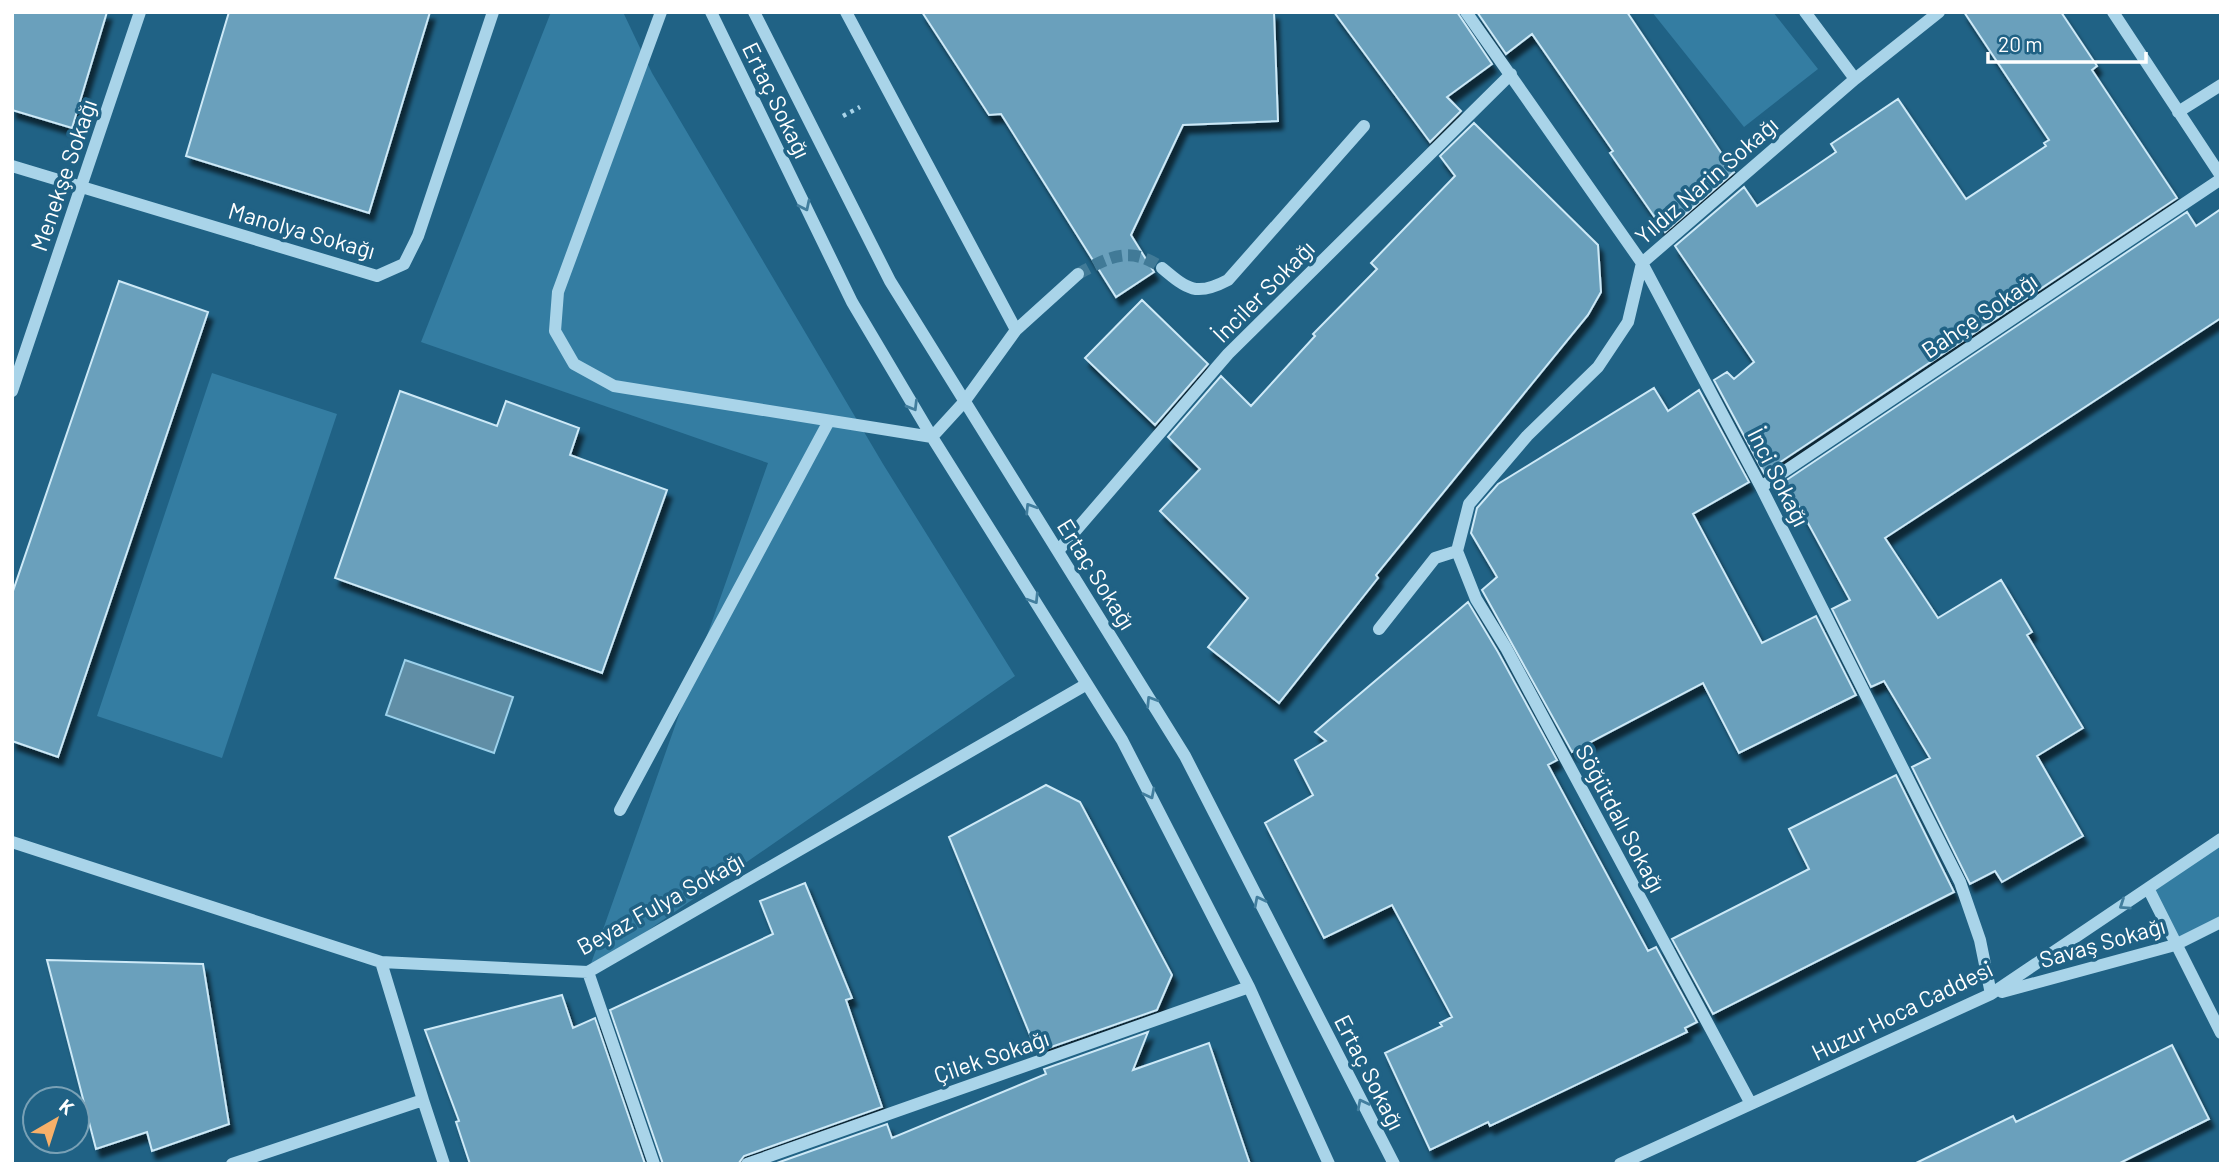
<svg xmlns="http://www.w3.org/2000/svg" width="2233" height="1176" viewBox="0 0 2233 1176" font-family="Barlow,sans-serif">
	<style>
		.green { fill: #347da2 }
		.water { fill: #608ea6; stroke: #9cd1eb; stroke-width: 2 }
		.building { fill: #6aa0bc; stroke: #cde9f7; stroke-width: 2; filter: url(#shadow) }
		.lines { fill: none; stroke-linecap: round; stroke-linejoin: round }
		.minor-tunnel { stroke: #417a97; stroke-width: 12; stroke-dasharray: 12 6; stroke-linecap: butt }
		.path { stroke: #a9d4e9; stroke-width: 4.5; stroke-dasharray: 3.5 5; stroke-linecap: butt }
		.minor { stroke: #a9d4e9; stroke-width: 12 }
		.oneway { stroke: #427e9e }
		.labels { text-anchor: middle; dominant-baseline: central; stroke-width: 7; stroke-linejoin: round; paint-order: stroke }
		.street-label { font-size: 23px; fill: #fff; stroke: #206285 }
	</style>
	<defs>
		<filter id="shadow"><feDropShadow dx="4.5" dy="8" stdDeviation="2" flood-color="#0009"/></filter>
	</defs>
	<rect width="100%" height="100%" fill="#206285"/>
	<!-- green -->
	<path class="green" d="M 551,12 L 623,12 L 652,73 L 883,464 L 1015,676 L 588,972 L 768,463 L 421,342 Z
		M 1652,12 L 1773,12 L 1818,69 L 1744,127 Z
		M 212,373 L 337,414 L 222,758 L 97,716 Z
		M 2221,839 L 2221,922 L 2175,945 L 2148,888 Z"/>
	<!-- water -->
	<path class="water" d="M 405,660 L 513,697 L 494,753 L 386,715 Z"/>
	<!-- building -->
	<path class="building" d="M 12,12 L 107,12 L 72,128 L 12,110 Z
		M 229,12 L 430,12 L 369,213 L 186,156 Z
		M 922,12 L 1274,12 L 1278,121 L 1183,125 L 1131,235 L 1154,272 L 1116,297 L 1001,114 L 989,115 Z
		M 1334,12 L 1457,12 L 1492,64 L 1447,97 L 1461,111 L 1430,142 Z
		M 1477,12 L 1627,12 L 1734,172 L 1665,232 L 1610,153 L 1613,151 L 1532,34 L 1506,54 Z
		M 1964,12 L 2061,12 L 2097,66 L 2092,70 L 2177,198 L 1764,473 L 1714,380 L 1727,372 L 1734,379 L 1754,362 L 1675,246 L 1744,187 L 1757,206 L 1836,152 L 1831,144 L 1898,99 L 1966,199 L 2046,146 L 2044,143 L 2049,140 Z
		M 1474,123 L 1598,245 L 1601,292 L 1588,315 L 1376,575 L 1378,578 L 1279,703 L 1208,647 L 1248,598 L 1160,511 L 1200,469 L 1168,437 L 1221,376 L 1251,406 L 1315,336 L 1313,334 L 1377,269 L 1371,263 L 1455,176 L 1440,156 Z
		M 2221,209 L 2221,318 L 1885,538 L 1938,618 L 2001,580 L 2032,632 L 2027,635 L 2083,728 L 2037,756 L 2083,836 L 2002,882 L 1995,871 L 1970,884 L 1912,767 L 1930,758 L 1884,681 L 1871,687 L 1832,609 L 1850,600 L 1785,481 L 2187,212 L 2196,226 Z
		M 119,281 L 208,312 L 58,757 L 12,741 L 12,594 Z
		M 1142,300 L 1208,364 L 1155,425 L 1085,358 Z
		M 1654,388 L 1668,411 L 1699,390 L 1749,482 L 1693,514 L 1762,643 L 1816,616 L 1856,695 L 1739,753 L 1703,683 L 1572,752 L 1482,590 L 1497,577 L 1471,533 L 1477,508 L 1498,484 Z
		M 400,391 L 497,426 L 506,401 L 579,428 L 570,455 L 667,490 L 602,673 L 335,578 Z
		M 1468,602 L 1498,652 L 1557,760 L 1548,765 L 1648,951 L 1656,947 L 1697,1022 L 1685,1028 L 1687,1032 L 1490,1126 L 1488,1122 L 1430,1150 L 1385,1053 L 1442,1026 L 1440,1023 L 1452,1017 L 1392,905 L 1324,938 L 1265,823 L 1313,795 L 1295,760 L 1326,741 L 1315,732 Z
		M 1896,775 L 1954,892 L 1713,1014 L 1672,939 L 1809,869 L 1789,829 Z
		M 1046,785 L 1080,802 L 1172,975 L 1157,1010 L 1037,1052 L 949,837 Z
		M 805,883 L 852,998 L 846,1000 L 882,1107 L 744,1156 L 738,1164 L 663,1164 L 610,1010 L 773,934 L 760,901 Z
		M 47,960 L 203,964 L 229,1124 L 152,1151 L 147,1132 L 96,1149 Z
		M 562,995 L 573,1028 L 595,1018 L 645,1164 L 470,1164 L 456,1122 L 459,1121 L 425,1030 Z
		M 1148,1032 L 1133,1070 L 1209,1043 L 1250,1164 L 774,1164 L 887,1124 L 892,1138 L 1046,1074 L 1044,1069 Z
		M 2172,1045 L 2209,1119 L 2118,1164 L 1914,1164 L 2013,1116 L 2016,1122 Z"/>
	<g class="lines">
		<!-- minor-tunnel -->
		<path class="minor-tunnel" d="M 1078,274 C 1109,257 1130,245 1162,268"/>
		<!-- path -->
		<path class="path" d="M 843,116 L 860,107"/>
		<!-- minor -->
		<path class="minor" d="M 661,12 L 558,292 L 555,331 L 574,364 L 614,386 L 932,437 L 964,402 L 1016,330 L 1078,274
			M 711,12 L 852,302 L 932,437 L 1122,740 L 1249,987 L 1329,1164
			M 754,12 L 890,281 L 1185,756 L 1394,1164
			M 846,12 L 1016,330
			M 1466,12 L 1642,263 L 1761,487 L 1960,882 L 1980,940 L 1991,994
			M 1805,12 L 1855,79
			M 2113,12 L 2221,176
			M 2178,112 L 2221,85
			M 12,166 L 377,276 L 404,264 L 418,236 L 493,12
			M 1162,268 C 1187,289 1196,297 1228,280 L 1364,126
			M 12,391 L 140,12
			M 1761,487 L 2221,179
			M 1058,551 L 1228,354 L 1511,74
			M 1457,551 L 1469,504 L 1527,436 L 1598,367 L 1628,322 L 1642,263 L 1855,79 L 1939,12
			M 1457,551 L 1476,599 L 1506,648 L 1751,1104
			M 1379,629 L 1435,558 L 1457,551
			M 620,810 L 829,421
			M 12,842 L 381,962 L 588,972 L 1087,684
			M 2148,888 L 2221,1033
			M 381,962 L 423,1100
			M 588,972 L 654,1164
			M 2002,992 L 2175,945 L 2221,922
			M 232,1164 L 423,1100 L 444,1164
			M 747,1164 L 1249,987
			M 1620,1164 L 1991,994 L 2221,839"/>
	</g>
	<!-- one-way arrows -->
	<defs><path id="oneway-chevron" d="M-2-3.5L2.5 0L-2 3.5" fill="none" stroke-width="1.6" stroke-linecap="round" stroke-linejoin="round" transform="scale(1.75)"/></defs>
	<g class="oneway">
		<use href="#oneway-chevron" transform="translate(805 206) rotate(64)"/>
		<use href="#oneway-chevron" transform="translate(913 406) rotate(59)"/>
		<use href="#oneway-chevron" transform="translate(1030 508) rotate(-122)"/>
		<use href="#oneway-chevron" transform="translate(1034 599) rotate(58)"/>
		<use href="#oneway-chevron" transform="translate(1151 701) rotate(-122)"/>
		<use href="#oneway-chevron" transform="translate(1150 794) rotate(63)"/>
		<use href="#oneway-chevron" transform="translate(1259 901) rotate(-117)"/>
		<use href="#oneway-chevron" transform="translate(2124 905) rotate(146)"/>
		<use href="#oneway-chevron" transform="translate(1362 1104) rotate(-117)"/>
	</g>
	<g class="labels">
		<!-- street labels -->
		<g class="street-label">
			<text transform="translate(777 100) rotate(64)">Ertaç Sokağı</text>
			<text transform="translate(63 175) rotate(-71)">Menekşe Sokağı</text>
			<text transform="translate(1706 180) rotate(-41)">Yıldız Narin Sokağı</text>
			<text transform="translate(302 230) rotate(16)">Manolya Sokağı</text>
			<text transform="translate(1263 291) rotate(-45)">İnciler Sokağı</text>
			<text transform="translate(1979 315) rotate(-34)">Bahçe Sokağı</text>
			<text transform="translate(1779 477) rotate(63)">İnci Sokağı</text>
			<text transform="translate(1097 574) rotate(58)">Ertaç Sokağı</text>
			<text transform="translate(1621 818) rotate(62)">Söğütdalı Sokağı</text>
			<text transform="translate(660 903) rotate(-29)">Beyaz Fulya Sokağı</text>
			<text transform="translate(2102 942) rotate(-16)">Savaş Sokağı</text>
			<text transform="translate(1902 1010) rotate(-26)">Huzur Hoca Caddesi</text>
			<text transform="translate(991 1056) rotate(-19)">Çilek Sokağı</text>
			<text transform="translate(1370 1072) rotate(63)">Ertaç Sokağı</text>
		</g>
	</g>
	<!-- border -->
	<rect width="2233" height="1176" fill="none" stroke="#ffffff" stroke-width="28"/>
	<!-- north arrow -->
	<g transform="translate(56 1120) rotate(39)"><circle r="33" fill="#206285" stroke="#79a1b6" stroke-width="2"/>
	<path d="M0-5L12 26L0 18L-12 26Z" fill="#f7b069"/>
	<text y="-10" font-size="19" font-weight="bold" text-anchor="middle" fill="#ffffff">K</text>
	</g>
	<!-- scale -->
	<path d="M1988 52v10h158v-10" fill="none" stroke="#ffffff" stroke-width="3.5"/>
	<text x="1998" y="52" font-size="21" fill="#ffffff" stroke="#206285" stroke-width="5" paint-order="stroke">20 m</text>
</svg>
